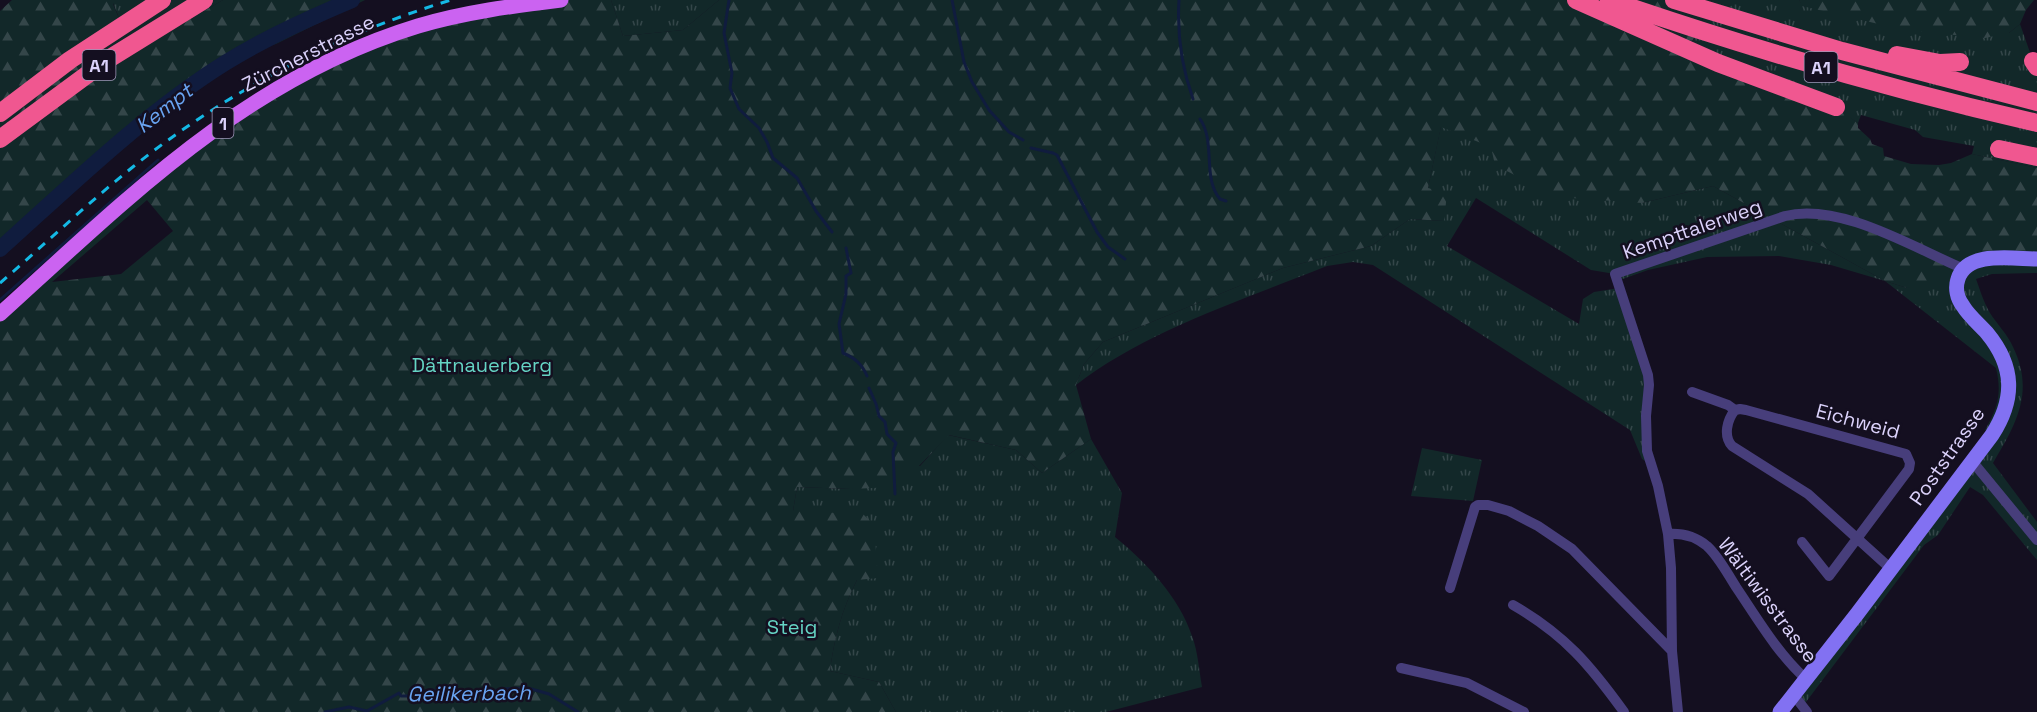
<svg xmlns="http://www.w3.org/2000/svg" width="2037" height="712" viewBox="0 0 2037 712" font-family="'Space Grotesk',sans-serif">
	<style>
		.grass { fill: url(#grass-tufts) }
		.forest { fill: url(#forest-firs); fill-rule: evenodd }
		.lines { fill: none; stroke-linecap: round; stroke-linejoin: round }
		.stream { stroke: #101c3e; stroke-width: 3 }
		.river { stroke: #101c3e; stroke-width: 16 }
		.street { stroke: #473e7b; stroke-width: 10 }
		.secondary { stroke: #8271f2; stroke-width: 15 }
		.primary { stroke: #cb63f1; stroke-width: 15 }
		.highway { stroke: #f05790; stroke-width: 18 }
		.rail { stroke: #14b9e5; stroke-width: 3; stroke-dasharray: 9 8; stroke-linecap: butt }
		.labels { text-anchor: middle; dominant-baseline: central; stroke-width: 5; stroke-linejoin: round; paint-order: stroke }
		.shield { fill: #140f20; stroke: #9f98b9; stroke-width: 1.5 }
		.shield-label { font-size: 18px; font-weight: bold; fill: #dbd2fb }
		.street-label { font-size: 20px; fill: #dbd2fb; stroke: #140f20 }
		.park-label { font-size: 20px; fill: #65d4c4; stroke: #140f20 }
		.water-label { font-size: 21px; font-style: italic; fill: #69a4f2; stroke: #140f20 }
	</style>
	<defs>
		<pattern id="grass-tufts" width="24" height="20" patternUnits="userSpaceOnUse" patternTransform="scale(1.5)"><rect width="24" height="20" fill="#122829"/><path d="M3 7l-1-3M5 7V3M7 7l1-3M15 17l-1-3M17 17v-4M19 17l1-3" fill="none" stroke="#344649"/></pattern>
		<pattern id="forest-firs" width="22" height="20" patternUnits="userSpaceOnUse" patternTransform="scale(1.5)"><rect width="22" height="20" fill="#122829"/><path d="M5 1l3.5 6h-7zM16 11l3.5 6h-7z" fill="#344649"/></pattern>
	</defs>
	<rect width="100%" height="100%" fill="#140f20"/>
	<!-- grass -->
	<path class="grass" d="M 113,0 L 223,0 L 133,52 L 113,3 Z
		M 611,0 L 719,0 L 683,30 L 623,36 Z
		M 1712,0 L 1799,0 L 1803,6 L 2009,33 L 2020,24 L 2033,61 L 2037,62 L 2037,168 L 1972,154 L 1974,146 L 1923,137 L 1915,130 L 1861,115 L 1858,123 L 1849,117 L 1688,51 Z
		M 1441,126 L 1642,203 L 1713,186 L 1885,281 L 1907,288 L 1964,269 L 2037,259 L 2037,273 L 1992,274 L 1976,279 C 1980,290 1984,303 1990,313 C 1997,324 2008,335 2013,347 C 2035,392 2016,424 1993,463 L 2037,522 L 2037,560 L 1983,495 L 1970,487 L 1938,535 L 1924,545 L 1803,706 L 1793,694 L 1991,434 L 1985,430 C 1998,408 2002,393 1996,368 L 1885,281 L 1831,265 L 1779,256 L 1707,257 L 1648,270 L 1617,281 L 1615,274 L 1591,270 L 1476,198 L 1447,246 L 1579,324 L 1583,299 L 1594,292 L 1619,288 L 1648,375 L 1650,464 L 1642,459 L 1630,430 L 1373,265 L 1353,262 L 1327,266 C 1245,299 1145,331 1076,385 L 1084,364 L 1103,342 L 1283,268 L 1371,246 L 1410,219 L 1444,221 L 1428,188 Z
		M 948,435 L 1016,450 L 1042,473 L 1091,439 L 1122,493 L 1115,537 C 1147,563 1179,597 1192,636 C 1198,652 1199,670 1202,687 L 1106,712 L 896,712 L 879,682 L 830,671 C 834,639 842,609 857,580 L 793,511 L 797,487 L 851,489 L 903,466 L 920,466 Z
		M 1422,448 L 1482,460 L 1473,501 L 1411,496 Z"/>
	<!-- forest -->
	<path class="forest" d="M 12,0 L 113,0 L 113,4 L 133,52 L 223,0 L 365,0 L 276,44 L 231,54 L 188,82 L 127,130 L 0,244 L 0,11 Z
		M 561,0 L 611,0 L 623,36 L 683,30 L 719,0 L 1712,0 L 1688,50 L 1836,107 L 1858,123 L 1858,128 L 1870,139 L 1872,144 L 1883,148 L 1884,156 L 1911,164 L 1939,165 L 1951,163 L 1972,154 L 2037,168 L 2037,259 L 1981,260 L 1956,285 L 1907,288 L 1885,281 L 1713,186 L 1642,203 L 1558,197 L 1495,165 L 1491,147 L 1441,127 L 1428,188 L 1447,193 L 1444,221 L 1410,219 L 1371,246 L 1283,268 L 1103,342 L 1084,364 L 1076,385 L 1091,439 L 1042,473 L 1016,450 L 949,435 L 919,466 L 903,466 L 894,487 L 851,489 L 797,487 L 793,511 L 863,514 L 874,525 L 878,578 L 857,580 C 842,609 834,639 830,671 L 879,682 L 896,712 L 0,712 L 0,314 L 207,134 L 383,38 ZM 147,200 L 173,231 L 121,274 L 52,282 Z
		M 1799,0 L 2034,0 L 2026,10 L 2020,24 L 2009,33 L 1985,38 L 1904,30 L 1802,6 Z"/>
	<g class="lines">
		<!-- stream -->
		<path class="stream" d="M 729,0 L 724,33 L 732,73 L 730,88 L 739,109 L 759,128 L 767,142 L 773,158 L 797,178 L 816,211 L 832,232
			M 952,0 L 964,62 L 972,82 L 989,110 L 1009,132 L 1023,140
			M 1179,0 C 1177,32 1182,68 1193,99
			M 1200,119 C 1216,142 1202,178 1220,199 L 1226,201
			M 1031,148 L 1053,153 L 1057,155 L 1097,232 L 1108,247 L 1125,259
			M 846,248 L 851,273 L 846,276 L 846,294 L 839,324 L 843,353 C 855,358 862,364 867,376
			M 0,300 L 158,160
			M 869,388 L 876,404 L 879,416 L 885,422 L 887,434 L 896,443 L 893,452 L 895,494
			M 325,712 L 349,707 L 367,711 L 399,693 L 401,696 L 413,696 L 432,690 L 469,697 L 502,689 L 528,688 L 549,694 L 578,712"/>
		<!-- river -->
		<path class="river" d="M 0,249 C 70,186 145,113 225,63 C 265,38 309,18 352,0"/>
		<!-- street -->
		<path class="street" d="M 1692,392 L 1728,405 L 1735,410 L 1740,409 L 1746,410 L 1906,454 L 1910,463 L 1909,469 L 1829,576 L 1802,542
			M 1735,410 C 1727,420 1723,436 1732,446 L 1808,494 L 1891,569
			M 1972,461 L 2037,540
			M 1668,534 C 1682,533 1696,537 1707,546 C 1719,557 1727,573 1736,587 C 1757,618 1778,654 1806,679
			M 1450,588 L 1475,507 L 1478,505 L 1488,505 L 1509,511 L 1538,526 L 1572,549 L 1672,651
			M 1513,605 C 1565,635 1590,665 1624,712
			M 1401,668 L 1467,683 L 1524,712
			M 1793,694 L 1807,712
			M 1678,712 L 1672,651 L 1671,568 L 1668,534 L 1658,486 L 1647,451 L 1646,416 L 1649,385 L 1648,375 L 1615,274 L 1785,216 C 1840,202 1914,248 1964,269"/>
		<!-- secondary -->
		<path class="secondary" d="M 1780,712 L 1857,614 L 1992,435 C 2015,399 2015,367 1987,333 C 1979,324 1969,316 1963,306 C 1957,298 1955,288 1958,279 C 1967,250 2014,259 2037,259"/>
		<!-- primary -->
		<path class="primary" d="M 0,314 C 129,197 247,78 418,26 C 465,12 513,6 561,0"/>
		<!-- highway -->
		<path class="highway" d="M 1576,0 L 1718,63 L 1836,107
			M 1609,0 C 1749,48 1892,90 2037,123
			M 1674,0 L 1842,51 L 2037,102
			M 1897,55 L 1940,63 L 1960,62
			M 2033,61 L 2037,67
			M 0,113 L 70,60 L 162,0
			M 0,139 L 107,60 L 204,0
			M 1999,149 L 2037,157"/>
		<!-- rail -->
		<path class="rail" d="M 0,283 C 45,244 88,203 134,166 C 228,91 336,35 451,0"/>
	</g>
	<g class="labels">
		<!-- shield labels -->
		<g class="shield">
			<rect x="82.5" y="50" width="33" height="30" rx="4.5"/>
			<rect x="1804.5" y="52" width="33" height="30" rx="4.5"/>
			<rect x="212.5" y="108" width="21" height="30" rx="4.5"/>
		</g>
		<g class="shield-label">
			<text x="99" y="65">A1</text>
			<text x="1821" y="67">A1</text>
			<text x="223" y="123">1</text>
		</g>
		<!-- street labels -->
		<g class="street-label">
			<text transform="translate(308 53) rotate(-27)">Zürcherstrasse</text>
			<text transform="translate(1692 229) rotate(-19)">Kempttalerweg</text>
			<text transform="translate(1858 421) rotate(15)">Eichweid</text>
			<text transform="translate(1947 456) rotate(-55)">Poststrasse</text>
			<text transform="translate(1768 600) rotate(53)">Wältiwisstrasse</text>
		</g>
		<!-- park labels -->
		<g class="park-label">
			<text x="482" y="365">Dättnauerberg</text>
			<text x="792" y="627">Steig</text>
		</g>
		<!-- water labels -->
		<g class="water-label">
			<text transform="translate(164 108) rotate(-38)">Kempt</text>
			<text transform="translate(469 693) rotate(-1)">Geilikerbach</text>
		</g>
	</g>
</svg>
